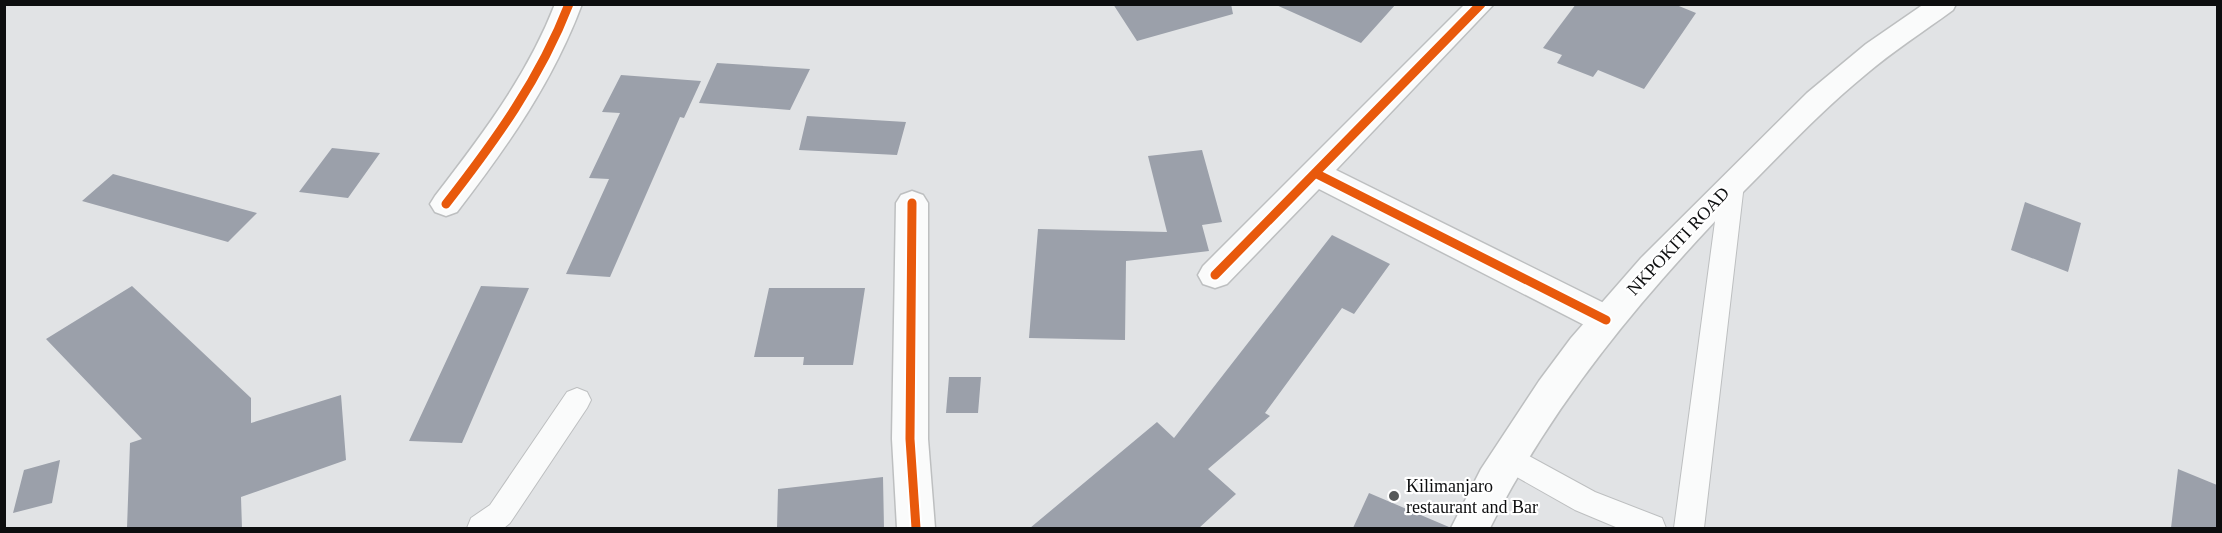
<svg xmlns="http://www.w3.org/2000/svg" width="2222" height="533" viewBox="0 0 2222 533" font-family="Georgia,serif">
	<style>
		.building { fill: #9ba0aa }
		.lines { fill: none; stroke-linecap: round; stroke-linejoin: round }
		.lane-casing { stroke: #bdbfc0; stroke-width: 2 }
		.street-casing { stroke: #bdbfc0; stroke-width: 3 }
		.secondary-casing { stroke: #bdbfc0; stroke-width: 3 }
		.lane { fill: #fafbfb; fill-rule: evenodd }
		.street { fill: #fafbfb; fill-rule: evenodd }
		.secondary { fill: #fafbfb; fill-rule: evenodd }
		.cycleway-casing { stroke: #fff; stroke-width: 13 }
		.cycleway { stroke: #e8590c; stroke-width: 9 }
		.poi-dot { fill: #57595a; stroke: #fff; stroke-width: 2 }
		.labels { text-anchor: middle; dominant-baseline: central; stroke-width: 4.5; stroke-linejoin: round; paint-order: stroke }
		.street-label { font-size: 18px; fill: #0d0e0f; stroke: #fff }
		.poi-label { font-size: 18px; fill: #0d0e0f; stroke: #fff; text-anchor: start }
	</style>
	<rect width="100%" height="100%" fill="#e1e3e5"/>
	<!-- building -->
	<path class="building" d="M 1113,4 L 1231,4 L 1233,14 L 1137,41 Z
		M 1274,4 L 1396,4 L 1361,43 Z
		M 1576,4 L 1674,4 L 1696,13 L 1644,89 L 1598,70 L 1593,77 L 1557,63 L 1562,55 L 1543,48 Z
		M 717,63 L 810,69 L 790,110 L 699,103 Z
		M 621,75 L 701,81 L 684,118 L 680,117 L 610,277 L 566,274 L 609,179 L 589,178 L 620,113 L 602,112 Z
		M 807,116 L 906,122 L 897,155 L 799,150 Z
		M 332,148 L 380,153 L 348,198 L 299,192 Z
		M 1202,150 L 1222,222 L 1202,225 L 1209,251 L 1126,261 L 1125,340 L 1029,338 L 1038,229 L 1167,232 L 1148,156 Z
		M 113,174 L 257,213 L 228,242 L 82,201 Z
		M 2025,202 L 2081,223 L 2068,272 L 2011,250 Z
		M 1332,235 L 1390,264 L 1354,314 L 1342,308 L 1265,413 L 1270,416 L 1208,469 L 1236,494 L 1199,528 L 1030,528 L 1157,422 L 1174,438 Z
		M 132,286 L 251,398 L 251,423 L 341,395 L 346,460 L 241,497 L 242,528 L 127,528 L 130,443 L 142,439 L 46,339 Z
		M 481,286 L 529,288 L 462,443 L 409,441 Z
		M 769,288 L 865,288 L 853,365 L 803,365 L 804,357 L 754,357 Z
		M 949,377 L 981,377 L 978,413 L 946,413 Z
		M 60,460 L 52,503 L 13,513 L 24,470 Z
		M 2178,469 L 2217,485 L 2217,528 L 2171,528 Z
		M 883,477 L 884,528 L 777,528 L 778,489 Z
		M 1369,493 L 1449,527 L 1449,528 L 1353,528 Z"/>
	<g class="lines">
		<defs>
			<path id="lane" d="M 1732,175 L 1741,178 L 1744,184 L 1704,528 L 1674,528 L 1720,184 L 1723,178 Z
				M 577,388 L 587,392 L 591,400 L 587,408 L 510,523 L 504,528 L 467,528 L 471,518 L 490,505 L 567,392 Z
				M 1509,445 L 1595,492 L 1662,518 L 1666,528 L 1618,528 L 1575,510 L 1499,467 L 1495,458 L 1499,449 Z"/>
			<path id="street" d="M 555,4 L 582,4 C 553,82 507,147 457,212 L 446,216 L 435,212 L 430,204 L 435,196 C 482,135 527,76 555,4 Z
				M 1465,4 L 1494,4 L 1336,170 L 1618,310 L 1623,320 L 1618,330 L 1606,334 L 1594,330 L 1319,189 L 1227,284 L 1215,288 L 1203,284 L 1198,275 L 1203,266 Z
				M 912,191 L 923,195 L 928,203 L 928,439 L 935,528 L 897,528 L 892,439 L 896,203 L 901,195 Z"/>
			<path id="secondary" d="M 1924,4 L 1956,4 L 1953,10 C 1923,32 1893,51 1865,75 C 1821,111 1783,152 1743,192 C 1644,294 1554,401 1490,528 L 1451,528 L 1481,469 L 1539,381 L 1571,338 L 1641,258 L 1807,93 L 1866,44 Z"/>
		</defs>
		<!-- lane casing -->
		<use href="#lane" class="lane-casing"/>
		<!-- street casing -->
		<use href="#street" class="street-casing"/>
		<!-- secondary casing -->
		<use href="#secondary" class="secondary-casing"/>
		<!-- lane -->
		<use href="#lane" class="lane"/>
		<!-- street -->
		<use href="#street" class="street"/>
		<!-- secondary -->
		<use href="#secondary" class="secondary"/>
		<defs>
			<path id="cycleway" d="M 1315,173 L 1606,320
				M 912,203 L 910,439 L 916,528
				M 446,204 C 495,141 540,79 569,4
				M 1215,275 L 1481,4"/>
		</defs>
		<!-- cycleway casing -->
		<use href="#cycleway" class="cycleway-casing"/>
		<!-- cycleway -->
		<use href="#cycleway" class="cycleway"/>
	</g>
	<!-- markers -->
	<circle class="poi-dot" cx="1394" cy="496" r="6"/>
	<g class="labels">
		<!-- street labels -->
		<g class="street-label">
			<text transform="translate(1678 241) rotate(-47)">NKPOKITI ROAD</text>
		</g>
		<!-- poi labels -->
		<g class="poi-label">
			<text x="1406" y="486">Kilimanjaro<tspan x="1406" dy="21">restaurant and Bar</tspan></text>
		</g>
	</g>
	<!-- border -->
	<rect width="2222" height="533" fill="none" stroke="#0d0e0f" stroke-width="12"/>
</svg>
